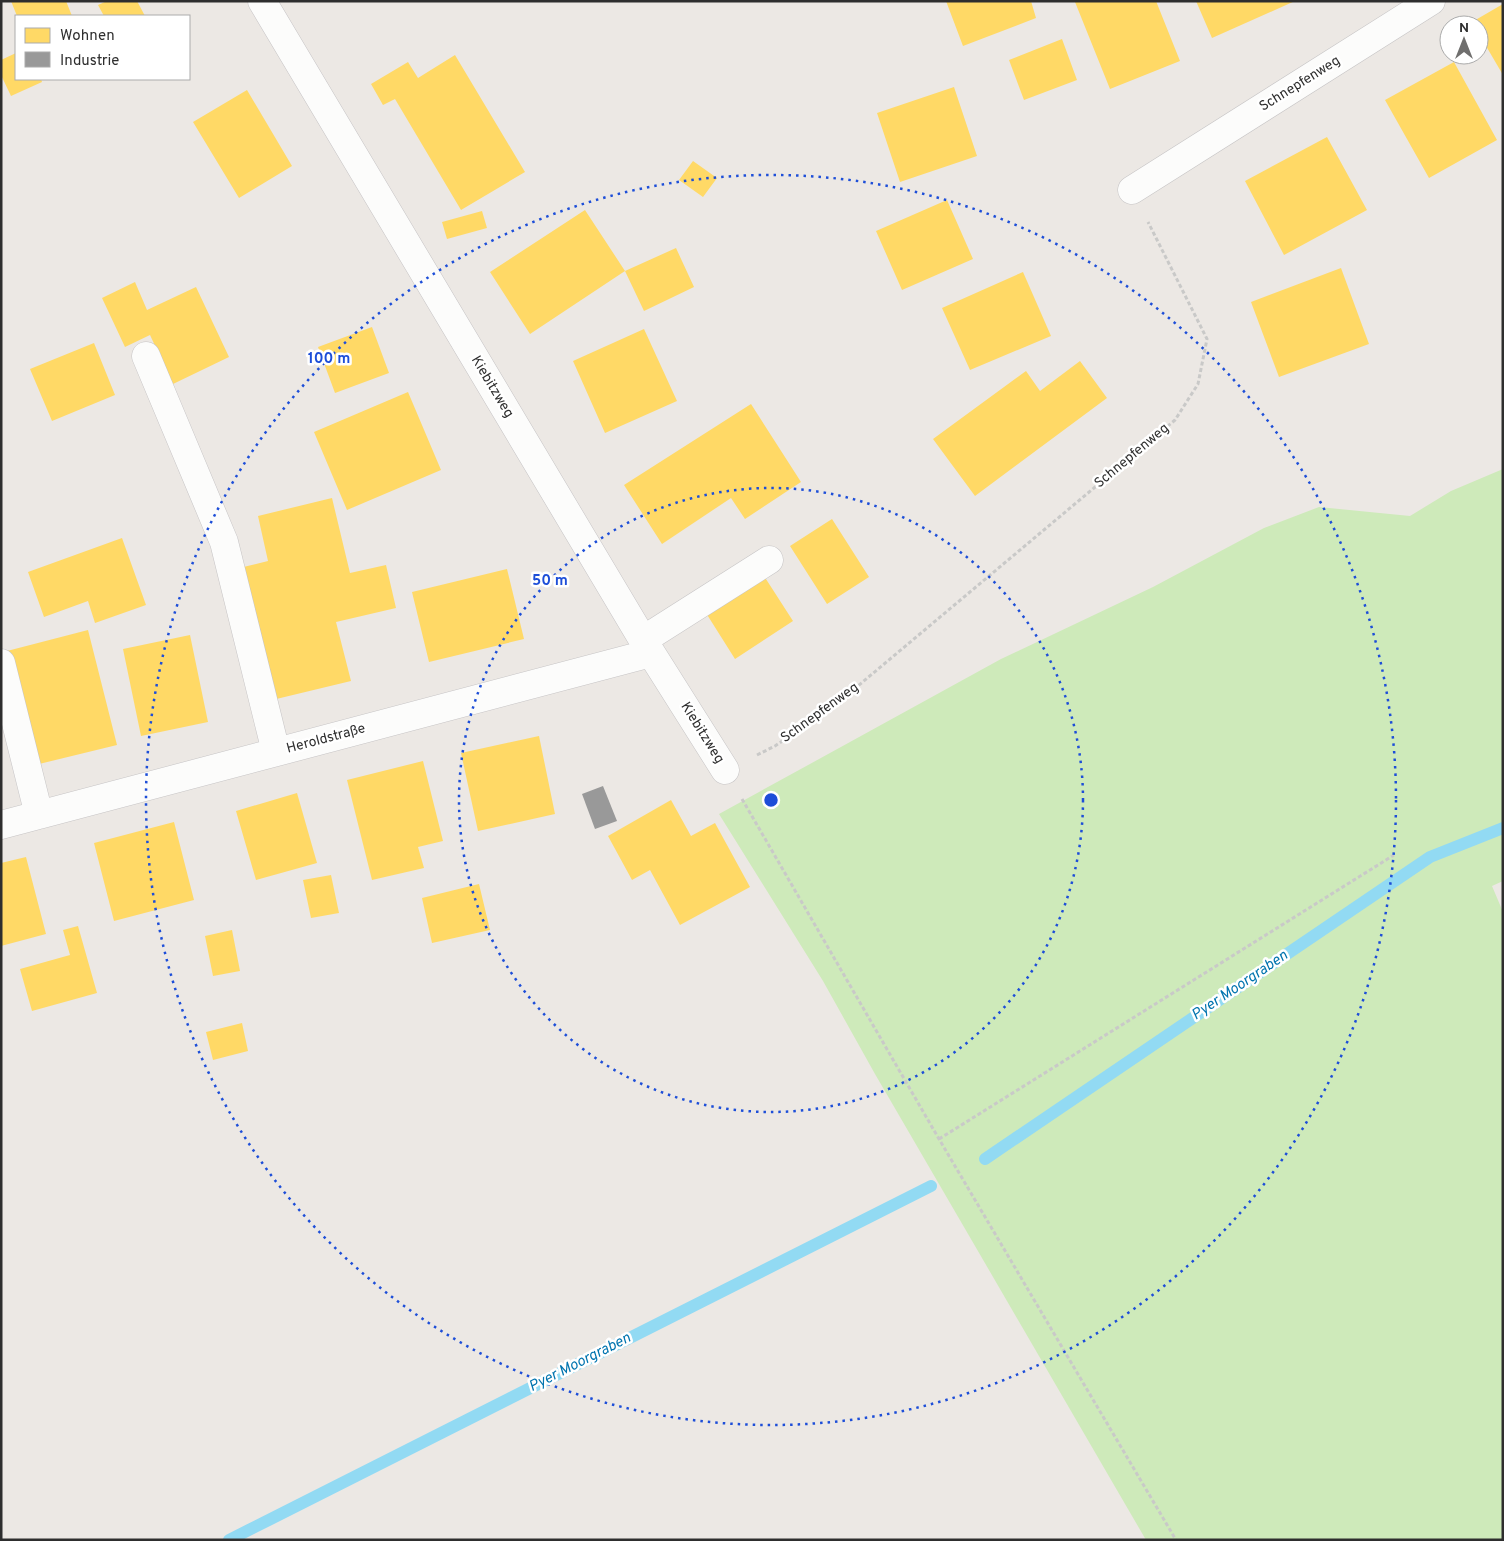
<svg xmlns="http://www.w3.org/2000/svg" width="1504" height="1541" viewBox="0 0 1504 1541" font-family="Overpass,sans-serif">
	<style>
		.green { fill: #ceeaba }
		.homes { fill: #ffd966 }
		.industry { fill: #999 }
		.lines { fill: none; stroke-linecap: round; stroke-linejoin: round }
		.stream { stroke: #92daf3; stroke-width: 12 }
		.minor-casing { stroke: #c6c4c5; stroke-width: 29 }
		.path { stroke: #c9c9c8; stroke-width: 3; stroke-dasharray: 4 2.5; stroke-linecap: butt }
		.minor { stroke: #fcfcfb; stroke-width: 28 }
		.ring { fill: none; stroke: #1d4ed8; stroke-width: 2.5; stroke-dasharray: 2.5 5 }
		.labels { text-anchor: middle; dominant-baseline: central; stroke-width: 5; stroke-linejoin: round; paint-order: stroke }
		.street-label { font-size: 14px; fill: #2e2e2e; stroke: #fff }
		.water-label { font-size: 15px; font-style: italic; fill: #0174af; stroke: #fff }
		.centre { fill: #1d4ed8; stroke: #fff; stroke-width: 2.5 }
		.ring-label { font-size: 15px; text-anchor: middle; font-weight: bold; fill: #1d4ed8; stroke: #fff; stroke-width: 5; stroke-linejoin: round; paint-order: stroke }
	</style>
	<rect width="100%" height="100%" fill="#ece8e4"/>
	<!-- green -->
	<path class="green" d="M 1503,469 L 1503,881 L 1492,886 L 1503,912 L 1503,1540 L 1146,1540 L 875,1074 L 823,981 L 719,814 L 1001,659 L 1153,587 L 1264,528 L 1319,507 L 1410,516 L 1451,491 Z"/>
	<!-- homes -->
	<path class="homes" d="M 11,1 L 66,1 L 72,16 L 17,16 Z
		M 107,1 L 137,1 L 145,16 L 104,16 L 98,5 Z
		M 946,1 L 1031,1 L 1036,18 L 963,46 Z
		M 1078,1 L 1156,1 L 1180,61 L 1110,89 L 1075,2 Z
		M 1196,1 L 1295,1 L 1212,38 Z
		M 1503,4 L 1503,75 L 1479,34 L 1479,25 L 1474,25 L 1472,22 Z
		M 1062,39 L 1077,80 L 1024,100 L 1009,60 Z
		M 16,53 L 16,79 L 41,79 L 42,82 L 11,96 L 1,75 L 1,60 Z
		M 455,55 L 525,172 L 461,210 L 395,99 L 383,105 L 371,84 L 408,62 L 418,78 Z
		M 1454,62 L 1497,140 L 1429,178 L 1385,100 Z
		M 954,87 L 977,156 L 900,182 L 877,113 Z
		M 247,90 L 292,166 L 239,198 L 193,122 Z
		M 1327,137 L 1367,210 L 1284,255 L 1245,181 Z
		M 693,161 L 717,178 L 703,197 L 679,180 Z
		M 947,200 L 973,259 L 902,290 L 876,231 Z
		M 585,210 L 625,271 L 530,334 L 490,272 Z
		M 482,211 L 487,228 L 447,239 L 442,222 Z
		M 676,248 L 694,287 L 644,311 L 625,271 Z
		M 1341,268 L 1369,344 L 1279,377 L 1251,302 Z
		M 1023,272 L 1051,336 L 970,370 L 942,308 Z
		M 135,282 L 147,310 L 196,287 L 229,357 L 173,384 L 150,335 L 125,347 L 102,298 Z
		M 372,327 L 389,373 L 335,393 L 318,347 Z
		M 644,329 L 677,401 L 605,433 L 573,361 Z
		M 94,343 L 115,395 L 52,421 L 30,369 Z
		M 1080,361 L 1107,398 L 975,496 L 933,439 L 1026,371 L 1040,391 Z
		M 408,392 L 441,470 L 347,510 L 314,432 Z
		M 751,404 L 801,482 L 745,519 L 731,498 L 662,544 L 624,485 Z
		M 332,498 L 350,573 L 386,565 L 396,608 L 336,622 L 351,681 L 268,701 L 235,569 L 268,561 L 258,516 Z
		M 832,519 L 869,577 L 827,604 L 790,546 Z
		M 122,538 L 146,605 L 95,623 L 88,601 L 44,617 L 28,572 Z
		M 507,569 L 524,639 L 429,662 L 412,592 Z
		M 764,576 L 793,621 L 735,659 L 706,613 Z
		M 88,630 L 117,745 L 35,765 L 7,651 Z
		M 190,635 L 208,722 L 141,736 L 123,649 Z
		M 539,736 L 555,814 L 478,831 L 461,753 Z
		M 423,761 L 443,841 L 418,847 L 424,868 L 372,880 L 347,780 Z
		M 297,793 L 317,863 L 256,880 L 236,811 Z
		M 671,800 L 691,836 L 715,823 L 750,887 L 680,925 L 650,870 L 632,880 L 608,836 Z
		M 174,822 L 194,900 L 114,921 L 94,843 Z
		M 26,857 L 46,934 L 1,946 L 1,863 Z
		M 331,875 L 339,913 L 311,918 L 303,880 Z
		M 479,884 L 490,930 L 432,943 L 422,898 Z
		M 78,926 L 97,993 L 32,1011 L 20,969 L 70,955 L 63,930 Z
		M 232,930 L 240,971 L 213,976 L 205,936 Z
		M 242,1023 L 248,1051 L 213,1060 L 206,1032 Z"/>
	<!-- industry -->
	<path class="industry" d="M 603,786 L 617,821 L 595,829 L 582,794 Z"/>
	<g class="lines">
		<!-- stream -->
		<path class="stream" d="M 985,1159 L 1430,857 L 1503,828
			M 229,1540 L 931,1186"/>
		<defs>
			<path id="minor" d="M 262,1 L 643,640 L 725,770
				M 1132,190 L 1431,1
				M 146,356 L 224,542 L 276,752
				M 643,640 L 769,560
				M 1,663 L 39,815
				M 1,825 L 651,653"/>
		</defs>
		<!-- minor casing -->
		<use href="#minor" class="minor-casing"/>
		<!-- path -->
		<path class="path" d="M 757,755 L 775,746 L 834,706 L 1175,420 L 1198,384 L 1207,339 L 1148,222
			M 742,799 L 939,1139 L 1176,1540
			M 939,1139 L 1394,855"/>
		<!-- minor -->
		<use href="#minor" class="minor"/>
	</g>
	<!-- distance rings -->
	<g class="ring">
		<circle cx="771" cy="800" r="312"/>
		<circle cx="771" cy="800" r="625"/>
	</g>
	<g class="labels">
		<!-- street labels -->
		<g class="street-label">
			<text transform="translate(1300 84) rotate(-32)">Schnepfenweg</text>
			<text transform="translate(492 387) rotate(59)">Kiebitzweg</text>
			<text transform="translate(1132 456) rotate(-40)">Schnepfenweg</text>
			<text transform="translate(820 713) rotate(-36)">Schnepfenweg</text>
			<text transform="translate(702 733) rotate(58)">Kiebitzweg</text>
			<text transform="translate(326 739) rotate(-15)">Heroldstraße</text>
		</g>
		<!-- water labels -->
		<g class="water-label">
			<text transform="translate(1240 986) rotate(-34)">Pyer Moorgraben</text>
			<text transform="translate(580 1363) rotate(-27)">Pyer Moorgraben</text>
		</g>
	</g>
	<circle cx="771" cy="800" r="8" class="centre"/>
	<g class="ring-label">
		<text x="329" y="363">100 m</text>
		<text x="550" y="585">50 m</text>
	</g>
	<!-- border -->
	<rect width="1504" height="1541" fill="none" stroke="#2e2e2e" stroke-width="5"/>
	<!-- legend -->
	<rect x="15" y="15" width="175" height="65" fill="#ffffff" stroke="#ababab"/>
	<rect x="25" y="28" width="25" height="15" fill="#ffd966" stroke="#ababab"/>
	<text x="60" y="40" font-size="15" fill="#2e2e2e">Wohnen</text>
	<rect x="25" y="52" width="25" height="15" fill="#999999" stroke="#ababab"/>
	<text x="60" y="65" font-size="15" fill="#2e2e2e">Industrie</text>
	<!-- north arrow -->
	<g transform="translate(1464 40)"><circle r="24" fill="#ffffff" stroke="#ababab"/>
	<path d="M0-4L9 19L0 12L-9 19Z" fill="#706f6e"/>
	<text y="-8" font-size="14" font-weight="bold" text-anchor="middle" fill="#2e2e2e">N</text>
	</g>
</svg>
